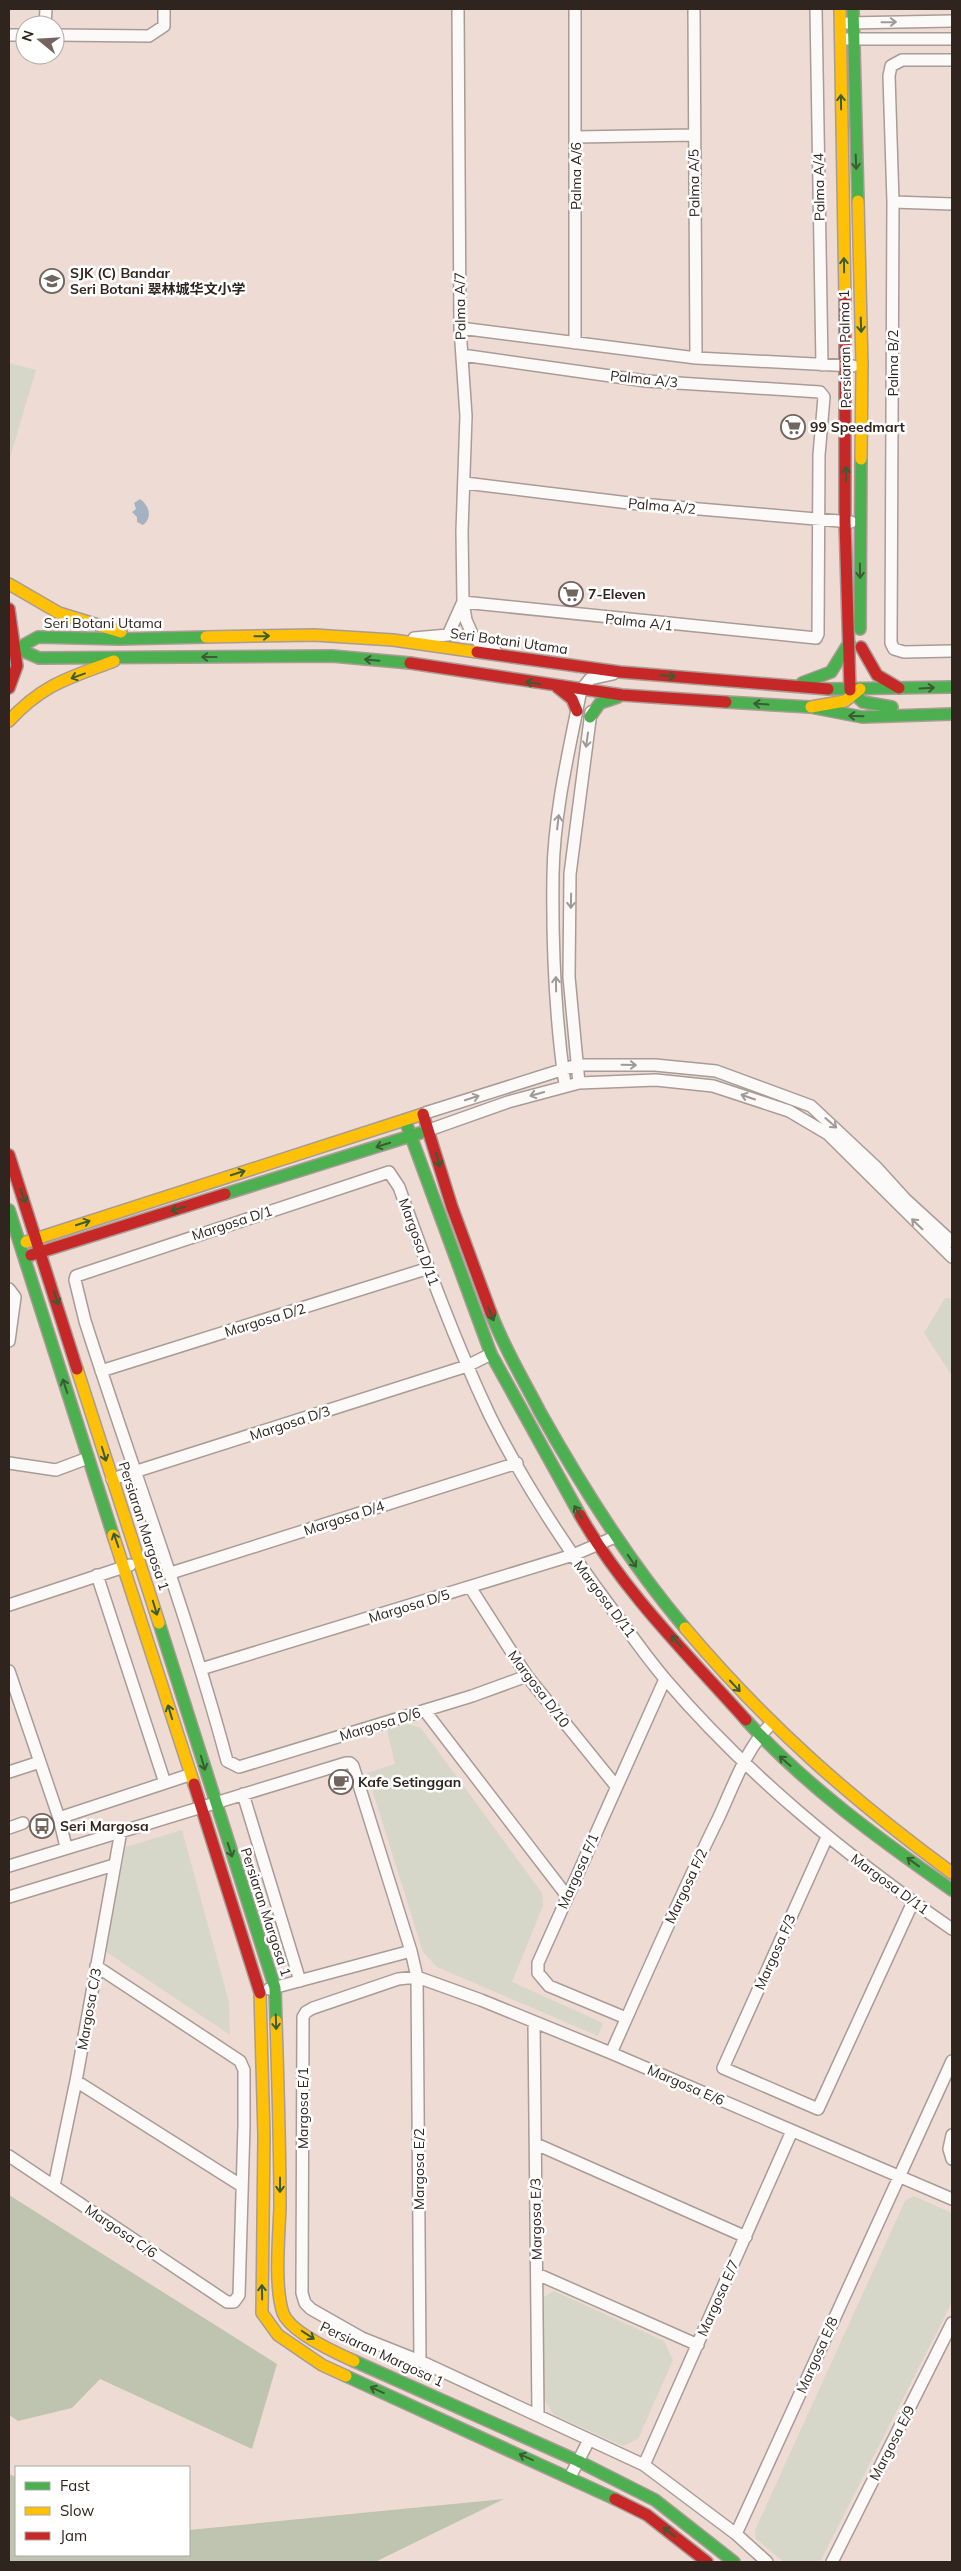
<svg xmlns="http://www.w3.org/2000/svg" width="961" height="2571" viewBox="0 0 961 2571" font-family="Mulish,'Noto Sans SC',sans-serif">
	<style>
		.green { fill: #d6d7c8 }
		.forest { fill: #bec4b0 }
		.water { fill: #a4b3c4 }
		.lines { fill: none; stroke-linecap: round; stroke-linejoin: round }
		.street-casing { stroke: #a99b95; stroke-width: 14 }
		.fast-casing { stroke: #a99b95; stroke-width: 14 }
		.slow-casing { stroke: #a99b95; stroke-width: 14 }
		.jam-casing { stroke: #a99b95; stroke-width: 14 }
		.street { stroke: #fcfaf9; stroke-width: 11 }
		.fast { stroke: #4caf50; stroke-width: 11 }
		.slow { stroke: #ffc107; stroke-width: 11 }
		.jam { stroke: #c62828; stroke-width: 11 }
		.oneway { stroke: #a09a97 }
		.oneway2 { stroke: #3b5c33 }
		.labels { text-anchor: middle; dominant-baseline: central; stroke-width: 5; stroke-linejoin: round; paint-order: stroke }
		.street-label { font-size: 14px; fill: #30241f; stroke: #fff }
		.poi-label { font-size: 14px; font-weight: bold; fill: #30241f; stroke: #fff; text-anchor: start }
	</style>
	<rect width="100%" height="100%" fill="#eedcd4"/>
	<!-- green -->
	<path class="green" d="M 9,363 L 36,370 L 9,461 Z
		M 945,1298 L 952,1298 L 952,1376 L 924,1333 Z
		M 408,1724 L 421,1728 L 542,1893 L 543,1906 L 512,1982 L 603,2023 L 598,2036 L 437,1967 L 423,1952 L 367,1773 L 395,1764 L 387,1730 Z
		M 182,1830 L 229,2002 L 230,2035 L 105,1951 L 126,1847 Z
		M 914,2196 L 952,2213 L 952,2302 L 820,2562 L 784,2562 L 756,2539 L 755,2530 L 905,2201 Z
		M 554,2291 L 664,2341 L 673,2360 L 638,2439 L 623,2446 L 554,2415 L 544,2400 L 544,2297 Z"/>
	<!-- forest -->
	<path class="forest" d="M 9,2195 L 277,2364 L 252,2449 L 100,2379 L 72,2408 L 18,2421 L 9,2415 Z
		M 9,2474 L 16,2477 L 16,2555 L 189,2555 L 189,2530 L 504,2499 L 375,2562 L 9,2562 Z"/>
	<!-- water -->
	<path class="water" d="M 140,499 C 149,505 153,518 143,525 L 137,522 L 137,517 L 132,512 L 136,509 L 134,503 Z"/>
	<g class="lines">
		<defs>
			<path id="street" d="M 458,9 L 460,328 L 466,416 L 462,531 L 463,602 L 466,620 L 473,636 L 480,643 L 495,650
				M 575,9 L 575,343
				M 694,9 L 696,358
				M 816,9 L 822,365
				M 847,23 L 952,21
				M 45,25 L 46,9
				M 9,35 L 25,35
				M 55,35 L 149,36 L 164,26 L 164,9
				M 847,39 L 952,39
				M 952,60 L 902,60 L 891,66 L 889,76 L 893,202 L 891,643 L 894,649 L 904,652 L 952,651
				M 576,137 L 693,135
				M 893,202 L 952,204
				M 460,328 L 696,358 L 853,366
				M 462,355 L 646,381 L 820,392 L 824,397 L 819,455 L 818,634 L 816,638 L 463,602
				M 465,483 L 629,503 L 851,522
				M 414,638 L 448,635 L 462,604
				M 579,1083 L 569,977 L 570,874 L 591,712
				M 565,1085 C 555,1016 552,944 553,874 C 554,813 569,750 581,690 L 590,679 L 613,674
				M 425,1113 L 577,1065 L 655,1065 L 716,1071 L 811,1106 L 876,1167 L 905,1199 L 952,1242
				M 429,1130 L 508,1102 L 579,1083 L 656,1080 L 713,1086 L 789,1111 L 828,1134 L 952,1257
				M 9,1289 L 15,1297 L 9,1341
				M 101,1371 L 429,1268
				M 9,1463 L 56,1470 L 88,1458
				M 112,1479 L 467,1366 L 491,1354
				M 171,1573 L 517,1463
				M 97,1575 L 165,1783
				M 470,1587 L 527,1676 L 616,1786
				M 9,1605 L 130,1565
				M 201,1669 L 573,1555 L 615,1537
				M 9,1671 L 59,1818 L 66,1847
				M 527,1676 L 472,1696 L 239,1767 L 227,1761 C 187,1612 132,1468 85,1321 L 75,1280 L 76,1276 L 389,1172 L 399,1187 C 427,1265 455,1342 490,1416 C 523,1482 565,1546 609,1605 C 628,1630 646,1657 666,1680 C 749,1777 848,1857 952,1929
				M 425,1711 L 567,1896
				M 9,1772 L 40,1762
				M 243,1794 L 300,1981
				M 59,1818 L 189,1775
				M 9,1828 L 23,1823
				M 827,1837 L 723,2068 L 818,2109 L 913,1902
				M 9,1866 L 346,1763 L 350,1763 L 353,1766 L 411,1951 L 417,1977 L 420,2361
				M 9,1897 L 114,1865
				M 269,1989 L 411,1951
				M 626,2018 L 549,1986 L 538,1973 L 538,1963 L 665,1679
				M 534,2022 L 538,2415
				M 611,2053 C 646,1975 680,1896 718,1819 C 733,1787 746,1748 771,1724
				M 76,2081 L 242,2186
				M 952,2135 L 949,2149 L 952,2159
				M 536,2144 L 746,2237
				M 9,2156 L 227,2302 L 234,2302 L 239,2295 L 244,2126 L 244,2070 L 240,2061 L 96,1966
				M 54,2186 L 76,2081 L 121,1831
				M 537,2274 L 698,2345
				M 644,2465 L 792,2131
				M 570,2477 L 589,2440
				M 736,2534 L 952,2061
				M 767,2562 L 736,2534 L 644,2465 L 420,2361 L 362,2338 L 311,2309 L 305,2303 L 302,2293 L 303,2017 L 306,2012 L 313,2008 L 398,1979 L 417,1977 L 481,2000 L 611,2053 L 952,2199
				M 832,2562 L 952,2323"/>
			<path id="fast" d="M 853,9 L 858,201
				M 860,629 L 861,459
				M 9,642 L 16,648 L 39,658 L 332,656 L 410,663
				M 11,652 L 38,637 L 119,639 L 206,637
				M 802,683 L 831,672 L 849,643
				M 828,689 L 952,687
				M 850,690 L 863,702 L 892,707
				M 726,702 L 810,707 L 862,717 L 952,714
				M 590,717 L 600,703 L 618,697
				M 405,1120 L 491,1354 L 580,1515
				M 225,1194 L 420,1133
				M 9,1210 L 113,1535
				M 491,1313 C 504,1348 523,1379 540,1412 C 582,1487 629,1562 685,1628
				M 159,1623 L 275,1988 L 276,2021
				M 746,1720 C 806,1786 879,1839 952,1890
				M 354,2361 L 578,2461 L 655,2500 L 734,2562
				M 346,2376 L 615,2499"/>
			<path id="slow" d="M 840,9 L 845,299
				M 858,201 L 862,366 L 861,459
				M 9,584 L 59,613 L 121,632
				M 206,637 L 314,635 L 393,640 L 477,652
				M 811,707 L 845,701 L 860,689
				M 9,721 C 43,684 69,678 114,661
				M 26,1242 L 423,1114
				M 77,1369 L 159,1623
				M 113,1535 L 194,1784
				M 685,1628 C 767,1725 850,1798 952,1873
				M 260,1993 L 264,2136 L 262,2313 L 278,2335 L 322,2365 L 346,2376
				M 276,2021 C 278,2083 280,2145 280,2207 C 279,2235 274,2287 283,2313 C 290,2332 336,2353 354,2361"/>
			<path id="jam" d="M 845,299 L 845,522 L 850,690
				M 9,609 L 17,666 L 9,688
				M 861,647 L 877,675 L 899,688
				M 477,652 L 620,672 L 828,689
				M 410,663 L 622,695 L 726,702
				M 557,687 L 572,699 L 577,711
				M 423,1114 L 452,1207 L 491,1313
				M 9,1155 L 77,1369
				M 31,1255 L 225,1194
				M 580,1515 C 623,1591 688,1655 746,1720
				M 194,1784 L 260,1993
				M 615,2499 L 647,2515 L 707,2562"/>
		</defs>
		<!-- street casing -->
		<use href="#street" class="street-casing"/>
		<!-- fast casing -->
		<use href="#fast" class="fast-casing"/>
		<!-- slow casing -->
		<use href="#slow" class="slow-casing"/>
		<!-- jam casing -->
		<use href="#jam" class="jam-casing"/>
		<!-- street -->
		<use href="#street" class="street"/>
		<!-- fast -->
		<use href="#fast" class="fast"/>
		<!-- slow -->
		<use href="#slow" class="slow"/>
		<!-- jam -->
		<use href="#jam" class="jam"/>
	</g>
	<!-- one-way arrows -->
	<defs><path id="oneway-shaft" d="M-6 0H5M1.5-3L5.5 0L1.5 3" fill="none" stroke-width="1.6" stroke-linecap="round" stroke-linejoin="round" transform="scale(1.25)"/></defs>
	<g class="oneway">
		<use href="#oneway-shaft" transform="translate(889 22) rotate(-1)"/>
		<use href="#oneway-shaft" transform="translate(587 740) rotate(98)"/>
		<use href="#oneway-shaft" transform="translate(558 822) rotate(-83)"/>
		<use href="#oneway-shaft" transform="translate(571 901) rotate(91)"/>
		<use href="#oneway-shaft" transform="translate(556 984) rotate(-91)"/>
		<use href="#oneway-shaft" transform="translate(629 1065) rotate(1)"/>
		<use href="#oneway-shaft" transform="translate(537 1094) rotate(164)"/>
		<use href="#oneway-shaft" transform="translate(748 1097) rotate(-161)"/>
		<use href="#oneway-shaft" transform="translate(472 1098) rotate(-18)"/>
		<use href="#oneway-shaft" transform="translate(831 1123) rotate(41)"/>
		<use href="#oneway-shaft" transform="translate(917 1224) rotate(-136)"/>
	</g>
	<g class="oneway2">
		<use href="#oneway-shaft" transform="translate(841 102) rotate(-91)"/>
		<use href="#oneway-shaft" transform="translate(856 162) rotate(88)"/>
		<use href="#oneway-shaft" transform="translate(844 265) rotate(-91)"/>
		<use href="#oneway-shaft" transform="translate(861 325) rotate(88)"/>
		<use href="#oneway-shaft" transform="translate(846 474) rotate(-90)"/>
		<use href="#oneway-shaft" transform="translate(860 571) rotate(89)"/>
		<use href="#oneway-shaft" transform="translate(262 636) rotate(-1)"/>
		<use href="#oneway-shaft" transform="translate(209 657) rotate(180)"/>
		<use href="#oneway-shaft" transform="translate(372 660) rotate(-175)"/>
		<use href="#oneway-shaft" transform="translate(78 676) rotate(160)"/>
		<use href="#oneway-shaft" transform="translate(668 676) rotate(5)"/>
		<use href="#oneway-shaft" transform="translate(533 683) rotate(-171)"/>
		<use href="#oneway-shaft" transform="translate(927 688) rotate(-3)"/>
		<use href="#oneway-shaft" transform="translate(761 704) rotate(-176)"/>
		<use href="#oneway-shaft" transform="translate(856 716) rotate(-178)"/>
		<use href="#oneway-shaft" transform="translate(383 1145) rotate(163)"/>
		<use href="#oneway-shaft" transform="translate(438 1160) rotate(74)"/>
		<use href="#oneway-shaft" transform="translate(238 1173) rotate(-18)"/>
		<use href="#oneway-shaft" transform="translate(23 1196) rotate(71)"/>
		<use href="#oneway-shaft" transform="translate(178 1209) rotate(163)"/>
		<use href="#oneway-shaft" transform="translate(83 1223) rotate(-18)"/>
		<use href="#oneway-shaft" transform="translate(56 1298) rotate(73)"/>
		<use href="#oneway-shaft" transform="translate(491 1314) rotate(68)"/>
		<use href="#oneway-shaft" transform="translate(65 1386) rotate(-108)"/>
		<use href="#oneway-shaft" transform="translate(104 1454) rotate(73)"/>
		<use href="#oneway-shaft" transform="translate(578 1512) rotate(-121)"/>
		<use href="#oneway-shaft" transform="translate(116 1540) rotate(-109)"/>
		<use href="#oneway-shaft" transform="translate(632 1561) rotate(55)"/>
		<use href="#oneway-shaft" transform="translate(155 1608) rotate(73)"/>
		<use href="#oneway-shaft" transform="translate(676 1641) rotate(-131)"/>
		<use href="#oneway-shaft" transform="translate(735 1686) rotate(47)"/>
		<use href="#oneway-shaft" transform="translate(170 1712) rotate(-107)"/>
		<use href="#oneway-shaft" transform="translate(785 1761) rotate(-139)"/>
		<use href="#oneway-shaft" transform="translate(203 1763) rotate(73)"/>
		<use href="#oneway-shaft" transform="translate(230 1850) rotate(72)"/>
		<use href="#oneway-shaft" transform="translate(913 1862) rotate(-144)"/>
		<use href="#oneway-shaft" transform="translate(276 2022) rotate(88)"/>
		<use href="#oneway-shaft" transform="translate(280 2185) rotate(90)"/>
		<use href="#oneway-shaft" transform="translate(262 2292) rotate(-91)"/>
		<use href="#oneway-shaft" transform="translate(308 2335) rotate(33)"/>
		<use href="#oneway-shaft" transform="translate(377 2390) rotate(-156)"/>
		<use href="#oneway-shaft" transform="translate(526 2457) rotate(-156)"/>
		<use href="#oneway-shaft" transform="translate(669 2532) rotate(-142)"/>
	</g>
	<!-- icons -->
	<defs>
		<symbol id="school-ring" viewBox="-11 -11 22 22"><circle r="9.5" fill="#fff" stroke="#72645e" stroke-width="1.5"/><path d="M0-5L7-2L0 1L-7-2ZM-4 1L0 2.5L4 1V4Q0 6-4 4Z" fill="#72645e"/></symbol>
		<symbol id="supermarket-ring" viewBox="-11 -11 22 22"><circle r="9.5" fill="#fff" stroke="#72645e" stroke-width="1.5"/><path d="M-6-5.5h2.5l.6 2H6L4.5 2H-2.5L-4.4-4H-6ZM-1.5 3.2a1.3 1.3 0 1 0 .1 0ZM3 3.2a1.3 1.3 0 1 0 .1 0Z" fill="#72645e"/></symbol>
		<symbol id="cafe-ring" viewBox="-11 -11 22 22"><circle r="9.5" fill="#fff" stroke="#72645e" stroke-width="1.5"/><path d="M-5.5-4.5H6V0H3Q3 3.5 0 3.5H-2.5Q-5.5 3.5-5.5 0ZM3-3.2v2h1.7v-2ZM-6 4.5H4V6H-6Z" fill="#72645e"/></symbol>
		<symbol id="bus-ring" viewBox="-11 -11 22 22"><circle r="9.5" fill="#fff" stroke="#72645e" stroke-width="1.5"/><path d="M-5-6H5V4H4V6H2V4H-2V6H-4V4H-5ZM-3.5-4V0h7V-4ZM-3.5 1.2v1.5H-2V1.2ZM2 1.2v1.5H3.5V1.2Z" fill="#72645e"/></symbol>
	</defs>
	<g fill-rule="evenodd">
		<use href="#school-ring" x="38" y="267" width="28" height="28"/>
		<use href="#supermarket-ring" x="779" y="413" width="28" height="28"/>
		<use href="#supermarket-ring" x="557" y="580" width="28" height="28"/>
		<use href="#cafe-ring" x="327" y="1768" width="28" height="28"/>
		<use href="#bus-ring" x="28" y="1812" width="28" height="28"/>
	</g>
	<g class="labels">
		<!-- street labels -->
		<g class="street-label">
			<text transform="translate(576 176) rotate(-90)">Palma A/6</text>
			<text transform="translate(694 183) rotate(-91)">Palma A/5</text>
			<text transform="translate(819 187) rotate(-91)">Palma A/4</text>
			<text transform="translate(460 306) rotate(-91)">Palma A/7</text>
			<text transform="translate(845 349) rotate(-91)">Persiaran Palma 1</text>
			<text transform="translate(893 363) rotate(-90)">Palma B/2</text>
			<text transform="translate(644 379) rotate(6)">Palma A/3</text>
			<text transform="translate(662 506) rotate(5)">Palma A/2</text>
			<text transform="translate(639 622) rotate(6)">Palma A/1</text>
			<text x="103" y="623">Seri Botani Utama</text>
			<text transform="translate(509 641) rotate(8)">Seri Botani Utama</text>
			<text transform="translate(232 1223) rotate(-18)">Margosa D/1</text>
			<text transform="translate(419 1242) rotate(70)">Margosa D/11</text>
			<text transform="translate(265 1320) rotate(-17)">Margosa D/2</text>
			<text transform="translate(290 1423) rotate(-18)">Margosa D/3</text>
			<text transform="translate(344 1518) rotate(-18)">Margosa D/4</text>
			<text transform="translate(144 1526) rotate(72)">Persiaran Margosa 1</text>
			<text transform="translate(605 1599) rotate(53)">Margosa D/11</text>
			<text transform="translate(409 1606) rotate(-17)">Margosa D/5</text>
			<text transform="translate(539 1689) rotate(53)">Margosa D/10</text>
			<text transform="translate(380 1724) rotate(-17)">Margosa D/6</text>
			<text transform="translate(578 1871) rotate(-66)">Margosa F/1</text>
			<text transform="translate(890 1884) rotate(36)">Margosa D/11</text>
			<text transform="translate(686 1886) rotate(-65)">Margosa F/2</text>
			<text transform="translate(266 1912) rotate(72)">Persiaran Margosa 1</text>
			<text transform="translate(775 1952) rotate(-66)">Margosa F/3</text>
			<text transform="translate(89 2009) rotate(-80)">Margosa C/3</text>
			<text transform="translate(686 2085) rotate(23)">Margosa E/6</text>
			<text transform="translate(303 2108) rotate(-90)">Margosa E/1</text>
			<text transform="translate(419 2169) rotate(-90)">Margosa E/2</text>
			<text transform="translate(536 2219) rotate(-91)">Margosa E/3</text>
			<text transform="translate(121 2231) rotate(34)">Margosa C/6</text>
			<text transform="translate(718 2298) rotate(-66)">Margosa E/7</text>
			<text transform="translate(382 2354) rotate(25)">Persiaran Margosa 1</text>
			<text transform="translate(817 2355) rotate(-66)">Margosa E/8</text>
			<text transform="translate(892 2443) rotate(-63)">Margosa E/9</text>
		</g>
		<!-- poi labels -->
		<g class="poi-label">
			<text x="70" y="273">SJK (C) Bandar<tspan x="70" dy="16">Seri Botani 翠林城华文小学</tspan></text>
			<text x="810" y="427">99 Speedmart</text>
			<text x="588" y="594">7-Eleven</text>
			<text x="358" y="1782">Kafe Setinggan</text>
			<text x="60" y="1826">Seri Margosa</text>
		</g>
	</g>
	<!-- border -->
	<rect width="961" height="2571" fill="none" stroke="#30241f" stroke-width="20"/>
	<!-- legend -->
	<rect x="15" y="2466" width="175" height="90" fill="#ffffff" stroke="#aca7a5"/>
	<rect x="25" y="2482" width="25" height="8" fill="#4caf50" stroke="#aca7a5"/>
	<text x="60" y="2491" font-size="15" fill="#30241f">Fast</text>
	<rect x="25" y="2507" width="25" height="8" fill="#ffc107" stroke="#aca7a5"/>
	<text x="60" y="2516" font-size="15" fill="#30241f">Slow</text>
	<rect x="25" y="2532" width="25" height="8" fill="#c62828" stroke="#aca7a5"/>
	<text x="60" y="2541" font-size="15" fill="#30241f">Jam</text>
	<!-- north arrow -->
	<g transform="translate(40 40) rotate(288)"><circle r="24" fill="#ffffff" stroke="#aca7a5"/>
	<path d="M0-4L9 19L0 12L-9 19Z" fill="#72645e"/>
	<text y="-8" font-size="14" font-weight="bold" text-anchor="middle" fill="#30241f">N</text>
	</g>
</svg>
